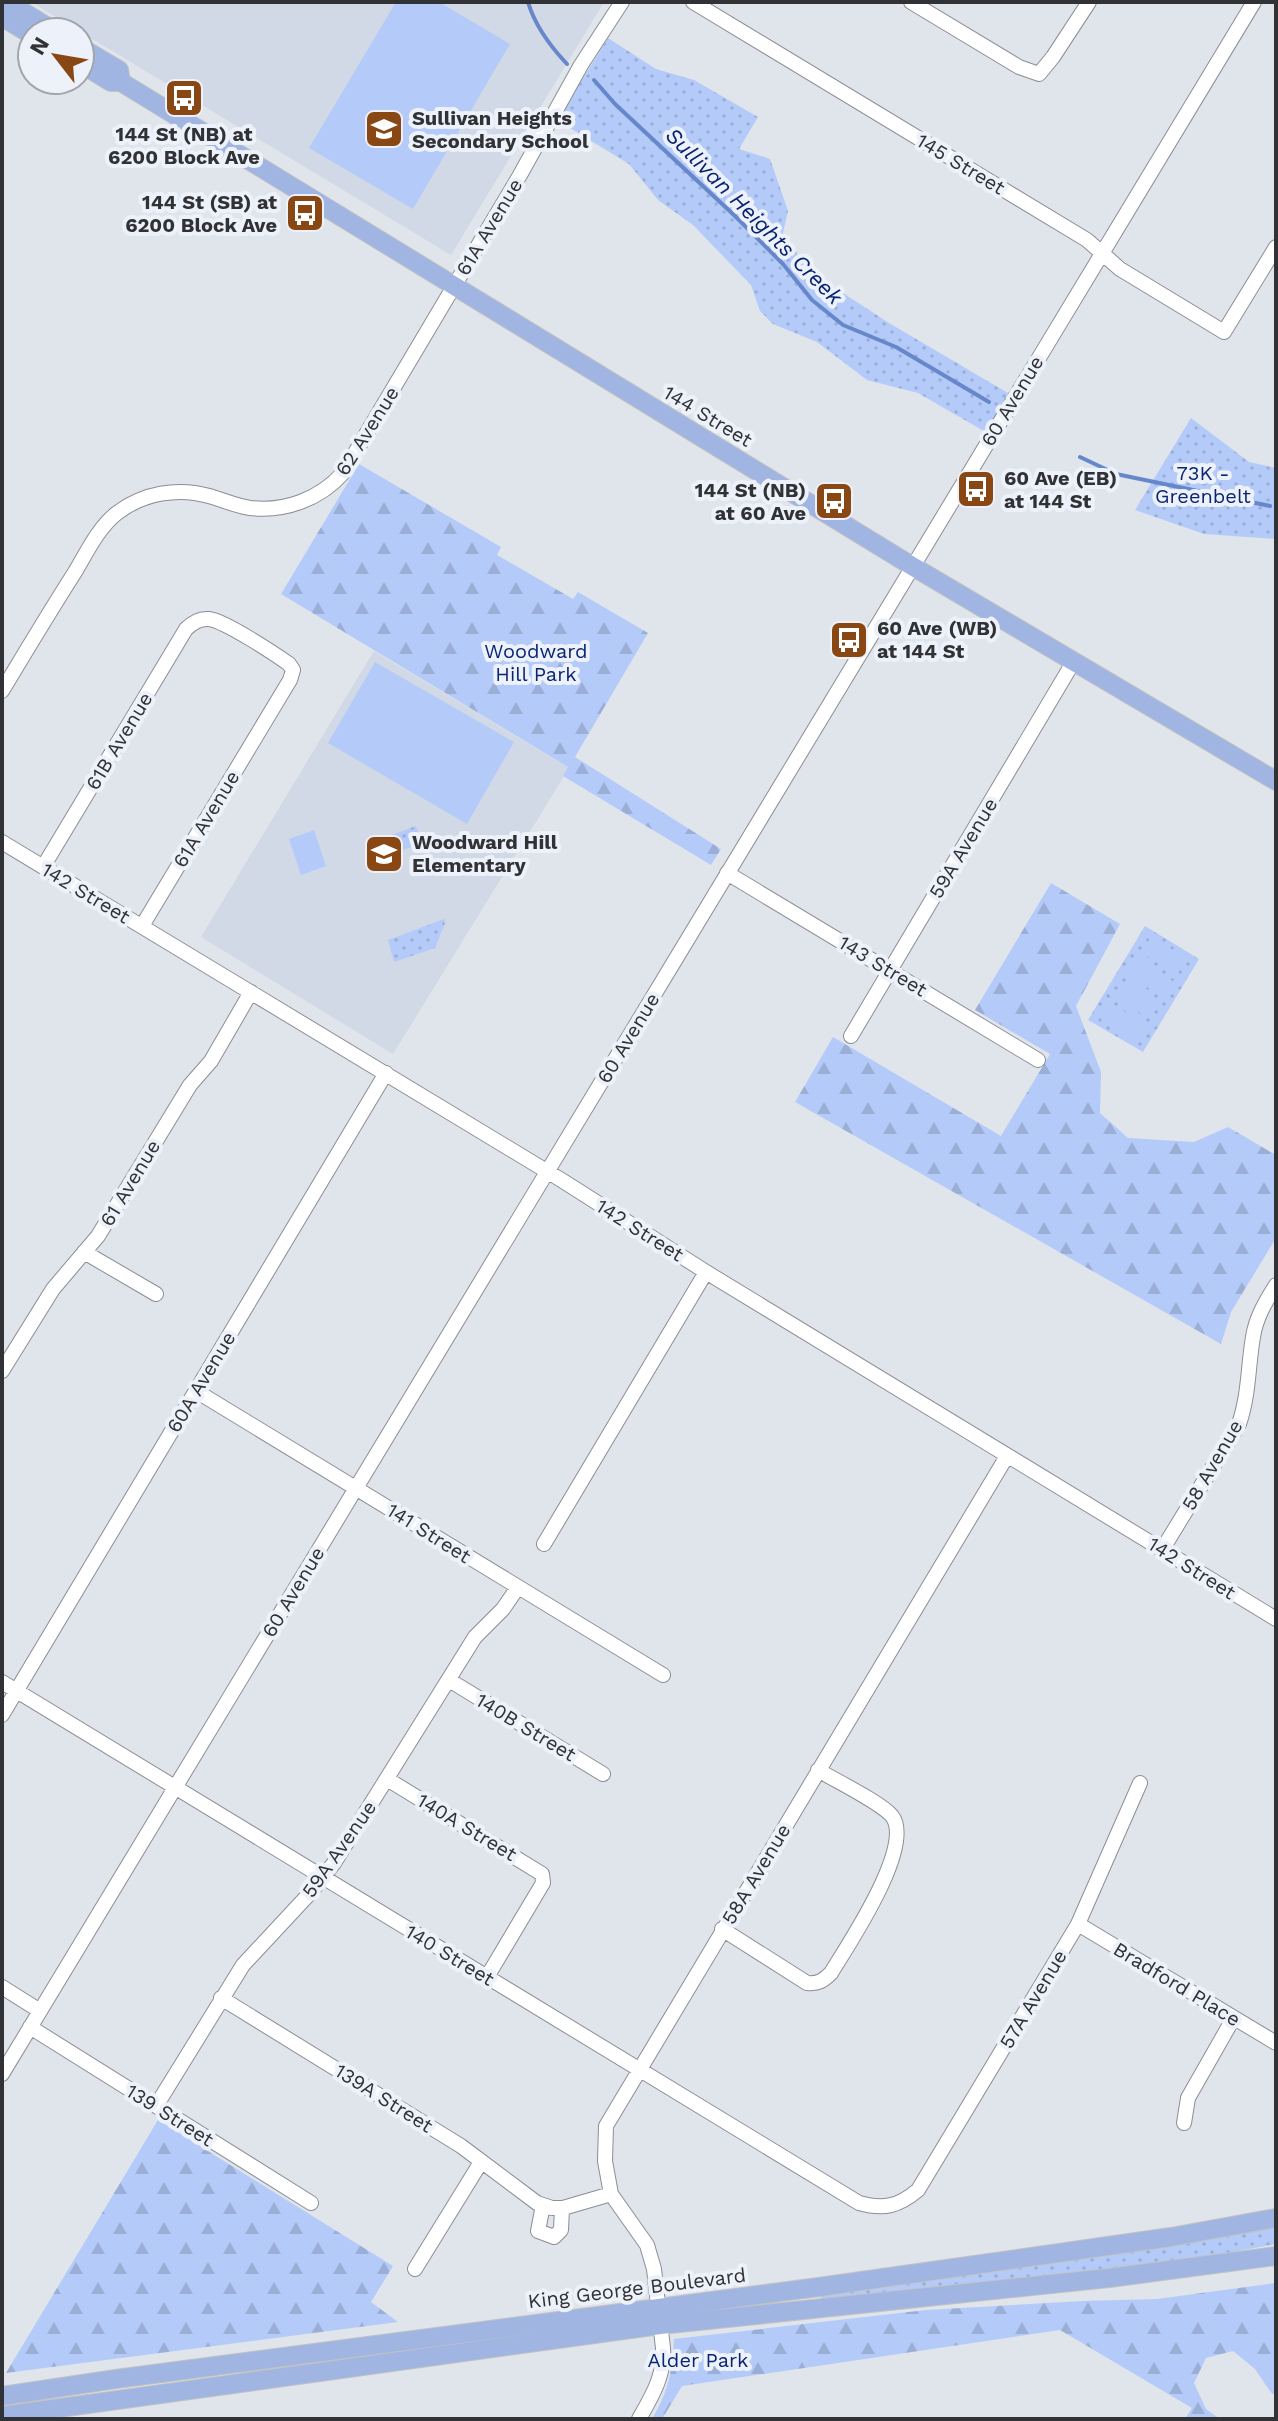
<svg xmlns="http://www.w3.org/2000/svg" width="1278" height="2421" viewBox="0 0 1278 2421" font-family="'Work Sans',sans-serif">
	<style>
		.built { fill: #d1d8e6 }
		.grass { fill: url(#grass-dots) }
		.forest { fill: url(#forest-firs) }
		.garden { fill: #b4cbf9 }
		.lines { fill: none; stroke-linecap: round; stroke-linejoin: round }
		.stream { stroke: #6787cb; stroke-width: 4 }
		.minor-casing { stroke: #8b8e95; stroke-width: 16 }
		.major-casing { stroke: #c1c2c2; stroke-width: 20 }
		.minor { stroke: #fff; stroke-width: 14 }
		.major { stroke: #a1b5e3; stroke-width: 18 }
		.labels { text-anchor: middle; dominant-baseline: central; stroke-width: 8; stroke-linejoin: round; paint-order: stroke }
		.poi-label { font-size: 20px; font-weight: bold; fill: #313235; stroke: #edf1f9; text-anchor: start }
		.street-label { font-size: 20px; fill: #313235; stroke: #edf1f9 }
		.park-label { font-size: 20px; fill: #0a2575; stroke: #edf1f9 }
		.water-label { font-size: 22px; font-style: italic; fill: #072271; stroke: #edf1f9 }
	</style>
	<defs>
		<pattern id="grass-dots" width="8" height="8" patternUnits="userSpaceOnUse" patternTransform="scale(2)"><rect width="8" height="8" fill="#b4cbf9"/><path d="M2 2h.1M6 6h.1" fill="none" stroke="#9bafd6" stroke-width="1.8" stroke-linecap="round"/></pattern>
		<pattern id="forest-firs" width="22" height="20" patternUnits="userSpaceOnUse" patternTransform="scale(2)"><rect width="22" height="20" fill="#b4cbf9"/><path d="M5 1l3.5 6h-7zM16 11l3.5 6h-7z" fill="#9bafd6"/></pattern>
	</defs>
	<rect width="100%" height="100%" fill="#e0e4eb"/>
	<!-- built -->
	<path class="built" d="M 31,2 L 604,2 L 451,255 Z
		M 374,651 L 569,768 L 393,1054 L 201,937 Z"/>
	<!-- grass -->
	<path class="grass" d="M 608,38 L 656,69 L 694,80 L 758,117 L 739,149 L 770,159 L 788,211 L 783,233 L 798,255 L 820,278 L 889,323 L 1013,396 L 989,434 L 918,393 L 867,380 L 817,342 L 773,324 L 760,311 L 751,285 L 693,225 L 658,200 L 629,164 L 557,120 Z
		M 1191,418 L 1249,462 L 1276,468 L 1276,539 L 1204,534 L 1135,510 Z
		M 416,826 L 422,843 L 373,861 L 367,844 Z
		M 444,919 L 445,923 L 435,948 L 394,962 L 388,940 Z
		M 1145,926 L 1199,959 L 1143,1052 L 1088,1020 Z
		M 1276,2226 L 1276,2244 L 1180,2262 L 821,2304 L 821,2292 Z"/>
	<!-- forest -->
	<path class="forest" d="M 359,464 L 501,547 L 497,555 L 573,599 L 578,592 L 648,633 L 575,757 L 721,849 L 711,865 L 563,776 L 568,767 L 281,594 Z
		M 1051,883 L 1120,924 L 1076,1006 L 1101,1072 L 1100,1113 L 1128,1138 L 1194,1142 L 1228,1127 L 1276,1155 L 1276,1238 L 1231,1312 L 1221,1344 L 795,1102 L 833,1037 L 1001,1136 L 1050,1054 L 975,1010 Z
		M 158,2120 L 393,2266 L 371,2302 L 398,2322 L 6,2373 Z
		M 1276,2283 L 1276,2394 L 1272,2394 L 1255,2369 L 1233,2351 L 1206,2358 L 1194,2383 L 1206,2409 L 1220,2419 L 1185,2419 L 1192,2408 L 1060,2330 L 682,2386 L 662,2419 L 652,2419 C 669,2390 672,2372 674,2339 L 926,2310 L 1083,2301 L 1157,2299 Z"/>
	<!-- garden -->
	<path class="garden" d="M 396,2 L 439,2 L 510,44 L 413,209 L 309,148 Z
		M 375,662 L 514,742 L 467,824 L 328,743 Z
		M 314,830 L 326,866 L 301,875 L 289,839 Z
		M 1151,937 L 1187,958 L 1177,975 L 1141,953 Z
		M 1138,959 L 1173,981 L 1163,997 L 1127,975 Z
		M 1125,981 L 1160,1002 L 1150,1019 L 1114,997 Z
		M 1111,1003 L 1147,1025 L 1137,1042 L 1101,1020 Z"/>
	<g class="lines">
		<!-- stream -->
		<path class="stream" d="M 528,2 C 535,26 550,46 567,64
			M 594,80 L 615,104 L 735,216 L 783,264 L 812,300 L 843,325 L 896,347 L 989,402
			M 1080,457 L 1116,474 L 1270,506"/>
		<defs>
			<path id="minor" d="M 693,2 L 1087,240 L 1120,269 L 1224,332 L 1276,247
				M 911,2 L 1019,67 L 1039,74 L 1053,57 L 1089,2
				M 2,691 C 26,651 50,611 75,572 C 87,552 98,528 117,513 C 143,493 178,487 209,496 C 223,500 236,506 250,508 C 285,512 320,499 343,473 L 520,175 L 581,65 L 622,2
				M 2,842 L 563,1181 L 706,1272 L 1276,1619
				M 43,867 L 186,629 C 192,623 199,618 209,619 C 225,621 275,654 289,664 L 293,670 L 290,680 L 142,926
				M 727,873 L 1038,1060
				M 851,1036 L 1074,661
				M 84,1252 L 156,1294
				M 2,1371 L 53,1289 L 98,1236 L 190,1085 L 211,1061 L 251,992
				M 196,1391 L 663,1675
				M 544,1544 L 706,1272
				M 1162,1550 L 1239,1424 C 1249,1395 1248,1366 1253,1337 C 1256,1317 1266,1301 1276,1285
				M 449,1680 L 603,1774
				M 2,1682 L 859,2203 C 884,2210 899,2206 918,2190 L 1078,1924 L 1140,1783
				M 2,1715 L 386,1073
				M 387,1779 L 542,1874 L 543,1883 L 487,1977
				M 1078,1924 L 1276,2043
				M 722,1929 L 807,1983 C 818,1984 823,1981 831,1973 C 848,1945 915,1846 892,1816 C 880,1802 836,1781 818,1770
				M 2,1987 L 40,2011
				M 221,1998 L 461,2146 L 537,2203 L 552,2208 L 563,2208 L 611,2194
				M 30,2027 L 311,2203
				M 2,2074 L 1254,2
				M 156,2106 L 243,1965 L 311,1892 L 334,1863 L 475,1637 L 503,1609 L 518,1587
				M 1184,2123 L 1188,2098 L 1233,2019
				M 543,2205 L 538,2231 L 554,2237 L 561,2230 L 562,2208
				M 415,2269 L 481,2162
				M 639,2419 C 652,2396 665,2375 663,2348 L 654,2269 L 647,2245 L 611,2194 L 605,2161 L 606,2126 L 1007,1456"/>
			<path id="major" d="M 7,2 L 56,32
				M 2,17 L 32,35
				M 80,47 L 119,70 L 121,82
				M 80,63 L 111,82 L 121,82 L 912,566 L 1276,781
				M 2,2396 L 116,2379 L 819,2287 L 1171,2237 L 1276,2218
				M 2,2416 L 660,2325 L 1109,2278 L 1276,2256"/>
		</defs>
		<!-- minor casing -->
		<use href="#minor" class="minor-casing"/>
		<!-- major casing -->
		<use href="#major" class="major-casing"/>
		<!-- minor -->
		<use href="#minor" class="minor"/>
		<!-- major -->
		<use href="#major" class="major"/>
	</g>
	<!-- icons -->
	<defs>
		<symbol id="bus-square" viewBox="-11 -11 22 22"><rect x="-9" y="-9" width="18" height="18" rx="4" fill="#894813" stroke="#edf1f9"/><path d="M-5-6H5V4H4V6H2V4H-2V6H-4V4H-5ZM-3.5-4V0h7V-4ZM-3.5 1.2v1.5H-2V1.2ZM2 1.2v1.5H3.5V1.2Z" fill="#fff"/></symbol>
		<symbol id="school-square" viewBox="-11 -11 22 22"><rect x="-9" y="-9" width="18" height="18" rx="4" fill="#894813" stroke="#edf1f9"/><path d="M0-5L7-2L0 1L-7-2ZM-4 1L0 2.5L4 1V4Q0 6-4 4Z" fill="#fff"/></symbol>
	</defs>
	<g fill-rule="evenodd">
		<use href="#bus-square" x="162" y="76" width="44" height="44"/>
		<use href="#school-square" x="362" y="107" width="44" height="44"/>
		<use href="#bus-square" x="283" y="191" width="44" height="44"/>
		<use href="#bus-square" x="954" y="467" width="44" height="44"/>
		<use href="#bus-square" x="812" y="479" width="44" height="44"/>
		<use href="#bus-square" x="827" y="618" width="44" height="44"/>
		<use href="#school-square" x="362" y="832" width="44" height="44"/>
	</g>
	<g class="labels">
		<!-- poi labels -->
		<g class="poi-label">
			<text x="412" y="118">Sullivan Heights<tspan x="412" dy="23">Secondary School</tspan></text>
			<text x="184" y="134" text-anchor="middle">144 St (NB) at<tspan x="184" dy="23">6200 Block Ave</tspan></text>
			<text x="277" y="202" text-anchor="end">144 St (SB) at<tspan x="277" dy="23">6200 Block Ave</tspan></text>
			<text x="1004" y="478">60 Ave (EB)<tspan x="1004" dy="23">at 144 St</tspan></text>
			<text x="806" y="490" text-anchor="end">144 St (NB)<tspan x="806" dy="23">at 60 Ave</tspan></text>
			<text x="877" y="628">60 Ave (WB)<tspan x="877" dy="23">at 144 St</tspan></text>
			<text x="412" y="842">Woodward Hill<tspan x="412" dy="23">Elementary</tspan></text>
		</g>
		<!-- street labels -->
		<g class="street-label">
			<text transform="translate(961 164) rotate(31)">145 Street</text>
			<text transform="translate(489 227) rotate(-59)">61A Avenue</text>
			<text transform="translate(1012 401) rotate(-59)">60 Avenue</text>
			<text transform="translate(708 416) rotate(31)">144 Street</text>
			<text transform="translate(367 431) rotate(-58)">62 Avenue</text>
			<text transform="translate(119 741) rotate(-59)">61B Avenue</text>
			<text transform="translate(206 819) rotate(-59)">61A Avenue</text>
			<text transform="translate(963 848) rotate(-59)">59A Avenue</text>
			<text transform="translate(86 893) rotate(31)">142 Street</text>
			<text transform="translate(883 966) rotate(31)">143 Street</text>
			<text transform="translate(628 1038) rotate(-59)">60 Avenue</text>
			<text transform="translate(130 1183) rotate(-59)">61 Avenue</text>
			<text transform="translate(640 1230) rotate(32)">142 Street</text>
			<text transform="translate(201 1382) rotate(-59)">60A Avenue</text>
			<text transform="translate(1212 1465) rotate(-60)">58 Avenue</text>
			<text transform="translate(429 1533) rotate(32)">141 Street</text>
			<text transform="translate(1192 1568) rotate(32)">142 Street</text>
			<text transform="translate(293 1592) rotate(-59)">60 Avenue</text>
			<text transform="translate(526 1727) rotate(31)">140B Street</text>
			<text transform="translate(467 1827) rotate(31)">140A Street</text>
			<text transform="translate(339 1849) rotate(-55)">59A Avenue</text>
			<text transform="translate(756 1874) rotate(-59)">58A Avenue</text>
			<text transform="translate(450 1955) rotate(31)">140 Street</text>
			<text transform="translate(1177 1984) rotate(31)">Bradford Place</text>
			<text transform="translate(1033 1999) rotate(-59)">57A Avenue</text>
			<text transform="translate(384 2098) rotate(32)">139A Street</text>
			<text transform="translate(170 2115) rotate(32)">139 Street</text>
			<text transform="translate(637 2288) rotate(-7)">King George Boulevard</text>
		</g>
		<!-- park labels -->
		<g class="park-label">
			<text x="1203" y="473">73K -<tspan x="1203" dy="23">Greenbelt</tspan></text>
			<text x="536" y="651">Woodward<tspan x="536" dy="23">Hill Park</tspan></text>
			<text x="698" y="2360">Alder Park</text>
		</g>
		<!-- water labels -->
		<g class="water-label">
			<text transform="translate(754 216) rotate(45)">Sullivan Heights Creek</text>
		</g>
	</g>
	<!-- border -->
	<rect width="1278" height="2421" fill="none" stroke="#313235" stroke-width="8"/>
	<!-- north arrow -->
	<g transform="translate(56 56) rotate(301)"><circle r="38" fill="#edf1f9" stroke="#a2a5ab" stroke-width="2"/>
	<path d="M0-6L14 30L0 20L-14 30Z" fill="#894813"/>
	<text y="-12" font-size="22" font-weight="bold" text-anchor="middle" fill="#313235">N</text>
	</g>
</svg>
